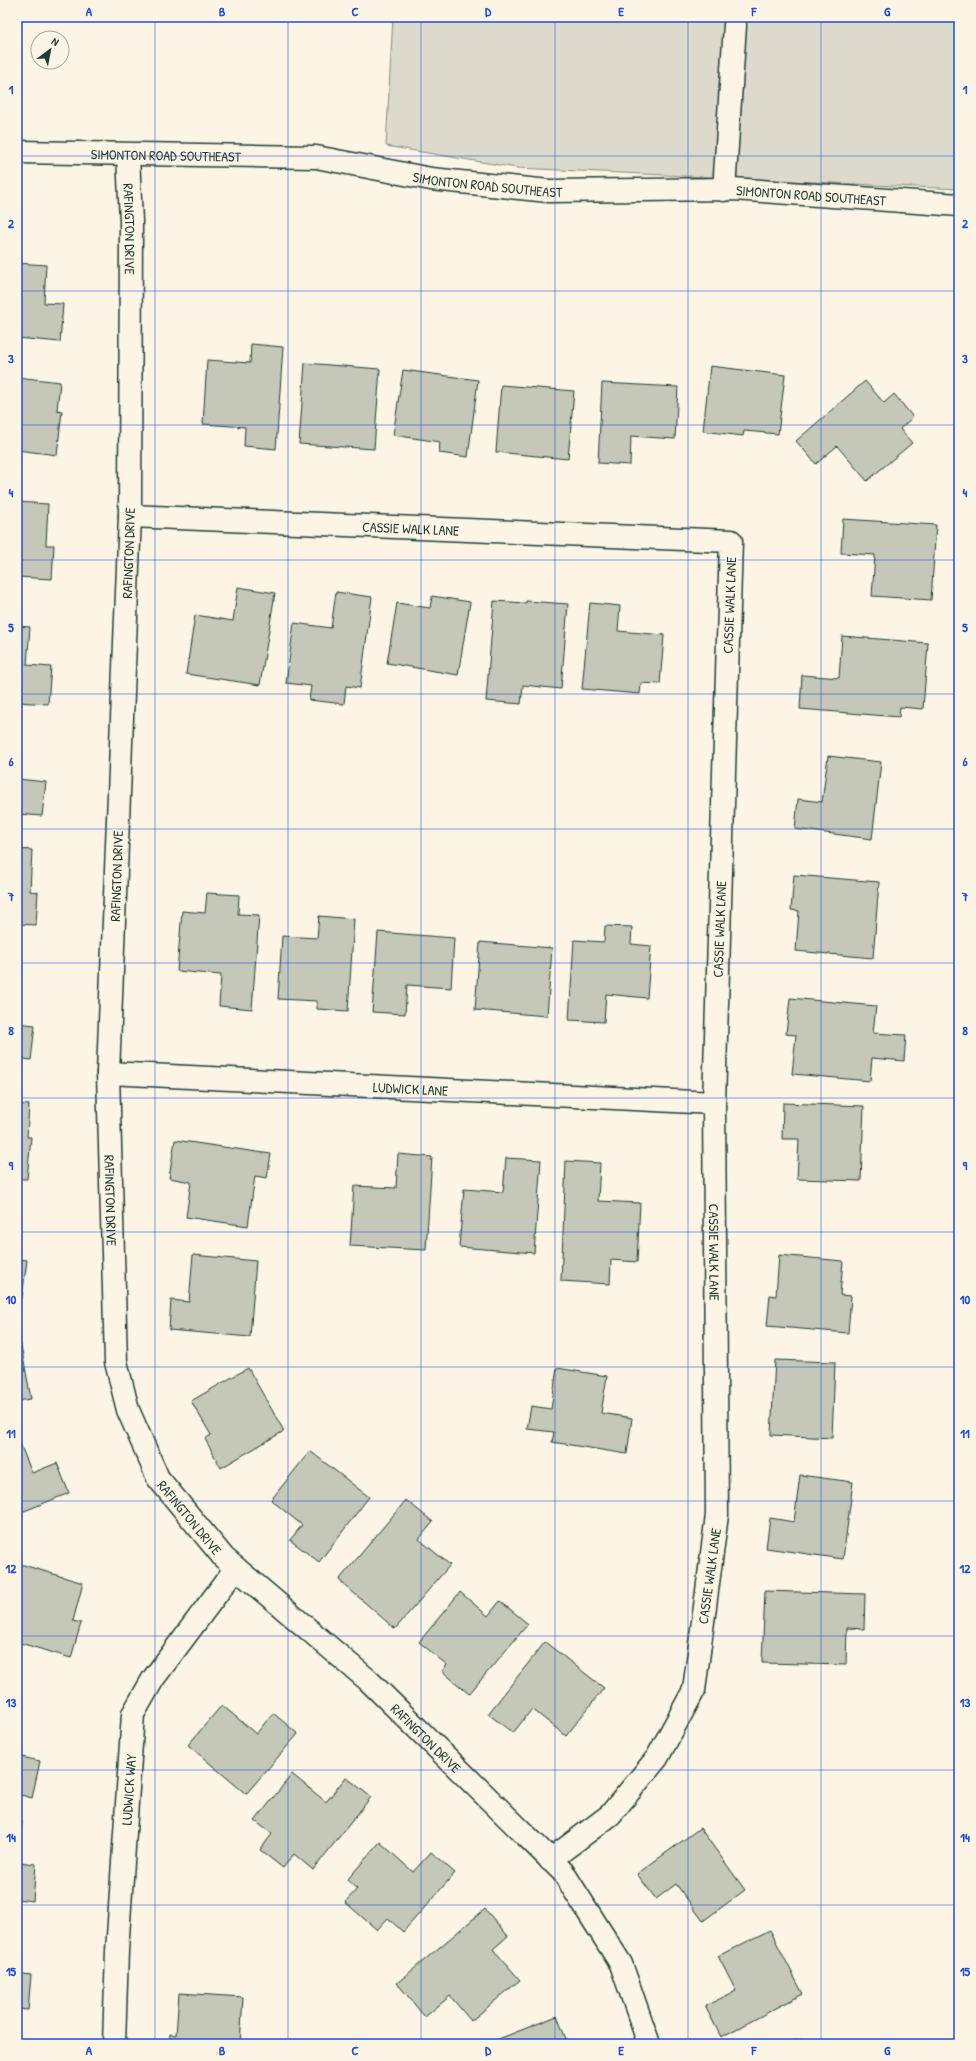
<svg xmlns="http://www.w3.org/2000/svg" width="976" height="2061" viewBox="0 0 976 2061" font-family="'Patrick Hand',sans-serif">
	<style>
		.green { fill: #dcdacc; stroke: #7e8c80 }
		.building { fill: #c5c7b9; stroke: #1f3d34 }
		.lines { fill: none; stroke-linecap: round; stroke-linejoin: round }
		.street-casing { stroke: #1f3d34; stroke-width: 25 }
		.secondary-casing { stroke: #1f3d34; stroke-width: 25 }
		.street { stroke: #fcf5e5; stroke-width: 22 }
		.secondary { stroke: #fcf5e5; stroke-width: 22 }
		.grid { fill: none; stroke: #1d4ed8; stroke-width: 1; stroke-opacity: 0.55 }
		.labels { text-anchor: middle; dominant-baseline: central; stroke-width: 3.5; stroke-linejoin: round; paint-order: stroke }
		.street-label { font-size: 14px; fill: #1f3d34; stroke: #fcf5e5 }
		.neatline { fill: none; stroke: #1d4ed8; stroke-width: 1.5 }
		.grid-label { font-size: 13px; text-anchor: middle; font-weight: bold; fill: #1d4ed8 }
	</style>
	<rect width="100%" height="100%" fill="#fcf5e5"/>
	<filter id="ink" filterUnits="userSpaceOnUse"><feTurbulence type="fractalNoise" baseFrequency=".025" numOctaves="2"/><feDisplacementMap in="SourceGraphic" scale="8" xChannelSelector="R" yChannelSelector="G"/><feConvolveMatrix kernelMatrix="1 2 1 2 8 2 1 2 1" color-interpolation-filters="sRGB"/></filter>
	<g filter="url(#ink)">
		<!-- green -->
		<path class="green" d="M 393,17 L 959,17 L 959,189 L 517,168 L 386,146 Z"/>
		<!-- building -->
		<path class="building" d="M 17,263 L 46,265 L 44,303 L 63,304 L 60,342 L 17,338 Z
			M 251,344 L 283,347 L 276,449 L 244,446 L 245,427 L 203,424 L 207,360 L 250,363 Z
			M 305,363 L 380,369 L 374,449 L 299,444 Z
			M 710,366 L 785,375 L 778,434 L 744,431 L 743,436 L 703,431 Z
			M 403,370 L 478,380 L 468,457 L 439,453 L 440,442 L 393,435 Z
			M 17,377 L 60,382 L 57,410 L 62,411 L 57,455 L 17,450 Z
			M 865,381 L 884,403 L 894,394 L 913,417 L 900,429 L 912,443 L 867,481 L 837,446 L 816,464 L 796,441 Z
			M 602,383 L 678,387 L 675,439 L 631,436 L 630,465 L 598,463 Z
			M 501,385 L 574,391 L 568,459 L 496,452 Z
			M 17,502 L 48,504 L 46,545 L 54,545 L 52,579 L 17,577 Z
			M 843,519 L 936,525 L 931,600 L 872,596 L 875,555 L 841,553 Z
			M 238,587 L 275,593 L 260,685 L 186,674 L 195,615 L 233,621 Z
			M 336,592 L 372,597 L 360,688 L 346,686 L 344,704 L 309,700 L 311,686 L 286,683 L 294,623 L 331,628 Z
			M 432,596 L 470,602 L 458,675 L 387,663 L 397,603 L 430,608 Z
			M 494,601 L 526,603 L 526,601 L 568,604 L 561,689 L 523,685 L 521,704 L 486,701 Z
			M 590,603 L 620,606 L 618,631 L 664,635 L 660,684 L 641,683 L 640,694 L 582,689 Z
			M 17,626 L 30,627 L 27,665 L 51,667 L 48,704 L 17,702 Z
			M 842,636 L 928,643 L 923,709 L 900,707 L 899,717 L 800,709 L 802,675 L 839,678 Z
			M 17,737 L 21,737 L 17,777 Z
			M 828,756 L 881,762 L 872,839 L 795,829 L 798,799 L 822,802 Z
			M 17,779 L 46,782 L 42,816 L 17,814 Z
			M 17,849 L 32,850 L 30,891 L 38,892 L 36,925 L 17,924 Z
			M 794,875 L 879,882 L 873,958 L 796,951 L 799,911 L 791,910 Z
			M 207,893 L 239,895 L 238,914 L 259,915 L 252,1009 L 219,1006 L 221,975 L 177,971 L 182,911 L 205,913 Z
			M 319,916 L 354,919 L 348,1011 L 317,1009 L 317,1001 L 278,999 L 282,936 L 317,938 Z
			M 605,926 L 632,927 L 631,944 L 651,946 L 647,998 L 606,994 L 604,1022 L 569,1020 L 574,940 L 604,942 Z
			M 378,932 L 454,938 L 451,988 L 407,985 L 405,1014 L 372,1012 Z
			M 480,942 L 552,948 L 547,1016 L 475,1010 Z
			M 790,998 L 876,1006 L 873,1033 L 906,1035 L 904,1061 L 872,1058 L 870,1081 L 792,1074 L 796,1035 L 786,1034 Z
			M 17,1023 L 35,1025 L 31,1060 L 17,1058 Z
			M 783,1103 L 864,1106 L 861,1181 L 797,1179 L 799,1139 L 782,1139 Z
			M 17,1104 L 29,1105 L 27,1137 L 31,1137 L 27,1179 L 17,1179 Z
			M 175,1140 L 271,1154 L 267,1178 L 255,1176 L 248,1226 L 186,1217 L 191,1182 L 169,1178 Z
			M 398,1154 L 432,1157 L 426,1250 L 350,1246 L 354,1186 L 396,1188 Z
			M 506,1158 L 541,1160 L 534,1253 L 459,1247 L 464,1189 L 503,1192 Z
			M 566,1161 L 600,1163 L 598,1201 L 640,1203 L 637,1262 L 611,1260 L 610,1284 L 561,1281 Z
			M 193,1255 L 256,1261 L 250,1337 L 169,1330 L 171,1300 L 189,1302 Z
			M 779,1255 L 843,1261 L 840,1295 L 851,1296 L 848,1333 L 767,1326 L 770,1295 L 776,1296 Z
			M 17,1259 L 27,1260 L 22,1298 L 17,1297 Z
			M 17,1324 L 31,1399 L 17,1401 Z
			M 775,1360 L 835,1362 L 832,1438 L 771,1435 Z
			M 248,1368 L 284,1431 L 221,1468 L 205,1439 L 211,1435 L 191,1401 Z
			M 557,1368 L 607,1376 L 601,1413 L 632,1418 L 627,1454 L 552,1442 L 554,1432 L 527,1429 L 531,1406 L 551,1409 Z
			M 17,1436 L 32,1473 L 57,1463 L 69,1493 L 17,1514 Z
			M 310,1451 L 369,1497 L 319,1562 L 290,1540 L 302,1525 L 271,1500 Z
			M 800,1475 L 853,1482 L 843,1559 L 766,1548 L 770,1518 L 794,1522 Z
			M 406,1500 L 433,1522 L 419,1539 L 450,1565 L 395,1629 L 339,1580 Z
			M 17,1563 L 83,1583 L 73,1621 L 81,1623 L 71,1658 L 17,1642 Z
			M 765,1591 L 865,1594 L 864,1629 L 847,1628 L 846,1665 L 762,1663 Z
			M 460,1592 L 488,1616 L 500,1601 L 528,1624 L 469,1694 L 442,1671 L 447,1665 L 419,1642 Z
			M 545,1642 L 604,1688 L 566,1736 L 532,1709 L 513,1733 L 488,1714 Z
			M 222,1705 L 256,1734 L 273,1713 L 298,1734 L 246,1794 L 188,1745 Z
			M 17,1756 L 40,1761 L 32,1798 L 17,1794 Z
			M 292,1774 L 326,1802 L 346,1777 L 371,1797 L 313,1870 L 294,1854 L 283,1868 L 260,1850 L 272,1834 L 255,1821 Z
			M 17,1822 L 22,1822 L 18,1862 L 36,1864 L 33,1901 L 17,1899 Z
			M 700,1828 L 745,1890 L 703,1921 L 676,1884 L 656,1899 L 637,1874 Z
			M 380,1842 L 413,1872 L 431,1852 L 455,1873 L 403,1932 L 388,1918 L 377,1930 L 345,1902 L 357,1889 L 347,1880 Z
			M 485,1909 L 508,1936 L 493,1949 L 520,1980 L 471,2021 L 450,1996 L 425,2017 L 397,1983 Z
			M 770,1930 L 803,1994 L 721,2037 L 705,2006 L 736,1991 L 718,1956 Z
			M 17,1973 L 31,1975 L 28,2010 L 17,2009 Z
			M 179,1993 L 243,1997 L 240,2044 L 169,2044 L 170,2034 L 176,2035 Z
			M 557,2016 L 568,2044 L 486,2044 Z
			M 803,2039 L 804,2044 L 777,2044 Z"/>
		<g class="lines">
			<defs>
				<g id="street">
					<path id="s1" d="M 128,155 L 131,222 L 130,516 L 108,1073 L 116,1362 L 128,1410 L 158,1478 L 224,1558 L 368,1680 L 563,1872 L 621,1964 L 649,2044"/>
					<path d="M 724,190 L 735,25"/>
					<path id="s2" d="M 130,516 L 731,541 L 714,1103 L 717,1515 L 694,1690 L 657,1758 L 610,1815 L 550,1860"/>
					<path id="s3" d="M 108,1073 L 714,1103"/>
					<path id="s4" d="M 114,2044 L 117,1951 L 133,1714 L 153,1679 L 236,1568"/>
				</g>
				<g id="secondary">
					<path id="s5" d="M 17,152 L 316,157 L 431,179 L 549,191 L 733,189 L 959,205"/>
				</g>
			</defs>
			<!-- street casing -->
			<use href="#street" class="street-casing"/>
			<!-- secondary casing -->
			<use href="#secondary" class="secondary-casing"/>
			<!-- street -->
			<use href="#street" class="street"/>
			<!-- secondary -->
			<use href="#secondary" class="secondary"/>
		</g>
	</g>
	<!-- grid -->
	<path class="grid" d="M 155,17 L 155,2044M 288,17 L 288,2044M 421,17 L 421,2044M 555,17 L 555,2044M 688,17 L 688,2044M 821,17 L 821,2044M 17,156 L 959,156M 17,291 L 959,291M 17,425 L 959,425M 17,560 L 959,560M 17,694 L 959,694M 17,829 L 959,829M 17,963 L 959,963M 17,1098 L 959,1098M 17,1232 L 959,1232M 17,1367 L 959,1367M 17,1501 L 959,1501M 17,1636 L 959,1636M 17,1770 L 959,1770M 17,1905 L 959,1905"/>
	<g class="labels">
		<!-- street labels -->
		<g class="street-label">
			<text stroke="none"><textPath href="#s5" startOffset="149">SIMONTON ROAD SOUTHEAST</textPath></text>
			<text stroke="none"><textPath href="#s5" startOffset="473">SIMONTON ROAD SOUTHEAST</textPath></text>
			<text stroke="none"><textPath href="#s5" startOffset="797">SIMONTON ROAD SOUTHEAST</textPath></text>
			<text stroke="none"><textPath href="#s1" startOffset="74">RAFINGTON DRIVE</textPath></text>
			<text stroke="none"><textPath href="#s2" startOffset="281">CASSIE WALK LANE</textPath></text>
			<text transform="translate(128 553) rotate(-88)">RAFINGTON DRIVE</text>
			<text transform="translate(729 605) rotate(-88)">CASSIE WALK LANE</text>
			<text transform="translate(116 876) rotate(-88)">RAFINGTON DRIVE</text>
			<text transform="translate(719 929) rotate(-88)">CASSIE WALK LANE</text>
			<text stroke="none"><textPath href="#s3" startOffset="303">LUDWICK LANE</textPath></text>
			<text stroke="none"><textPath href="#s1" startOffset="1046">RAFINGTON DRIVE</textPath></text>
			<text stroke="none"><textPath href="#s2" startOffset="1313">CASSIE WALK LANE</textPath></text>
			<text stroke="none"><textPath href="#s1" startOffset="1382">RAFINGTON DRIVE</textPath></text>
			<text transform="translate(709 1576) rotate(-82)">CASSIE WALK LANE</text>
			<text stroke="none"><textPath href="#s1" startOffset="1706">RAFINGTON DRIVE</textPath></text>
			<text stroke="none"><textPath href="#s4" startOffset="255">LUDWICK WAY</textPath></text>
		</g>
	</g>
	<!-- margin -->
	<rect width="976" height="2061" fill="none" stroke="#fcf5e5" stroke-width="44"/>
	<!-- north arrow -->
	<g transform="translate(50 50) rotate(32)"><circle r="19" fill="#fcf5e5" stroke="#a4ab9e"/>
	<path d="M0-3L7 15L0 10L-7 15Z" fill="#1f3d34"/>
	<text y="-6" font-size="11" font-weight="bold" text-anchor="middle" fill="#1f3d34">N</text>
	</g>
	<rect x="22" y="22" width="932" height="2017" class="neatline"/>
	<g class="grid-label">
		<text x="89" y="16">A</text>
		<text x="222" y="16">B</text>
		<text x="355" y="16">C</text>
		<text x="488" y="16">D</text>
		<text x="621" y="16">E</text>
		<text x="754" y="16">F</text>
		<text x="887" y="16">G</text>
		<text x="11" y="94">1</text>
		<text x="965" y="94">1</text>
		<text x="11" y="228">2</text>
		<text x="965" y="228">2</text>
		<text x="11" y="363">3</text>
		<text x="965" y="363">3</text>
		<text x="11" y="497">4</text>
		<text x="965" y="497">4</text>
		<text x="11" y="632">5</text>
		<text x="965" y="632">5</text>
		<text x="11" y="766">6</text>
		<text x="965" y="766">6</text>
		<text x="11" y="901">7</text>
		<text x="965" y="901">7</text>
		<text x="11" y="1035">8</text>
		<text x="965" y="1035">8</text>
		<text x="11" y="1170">9</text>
		<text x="965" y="1170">9</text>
		<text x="11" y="1304">10</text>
		<text x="965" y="1304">10</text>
		<text x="11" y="1438">11</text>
		<text x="965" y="1438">11</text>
		<text x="11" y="1573">12</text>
		<text x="965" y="1573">12</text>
		<text x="11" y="1707">13</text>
		<text x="965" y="1707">13</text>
		<text x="11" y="1842">14</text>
		<text x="965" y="1842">14</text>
		<text x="11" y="1976">15</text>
		<text x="965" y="1976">15</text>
		<text x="89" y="2055">A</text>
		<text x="222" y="2055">B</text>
		<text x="355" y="2055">C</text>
		<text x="488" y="2055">D</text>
		<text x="621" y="2055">E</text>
		<text x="754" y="2055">F</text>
		<text x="887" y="2055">G</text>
	</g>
</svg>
